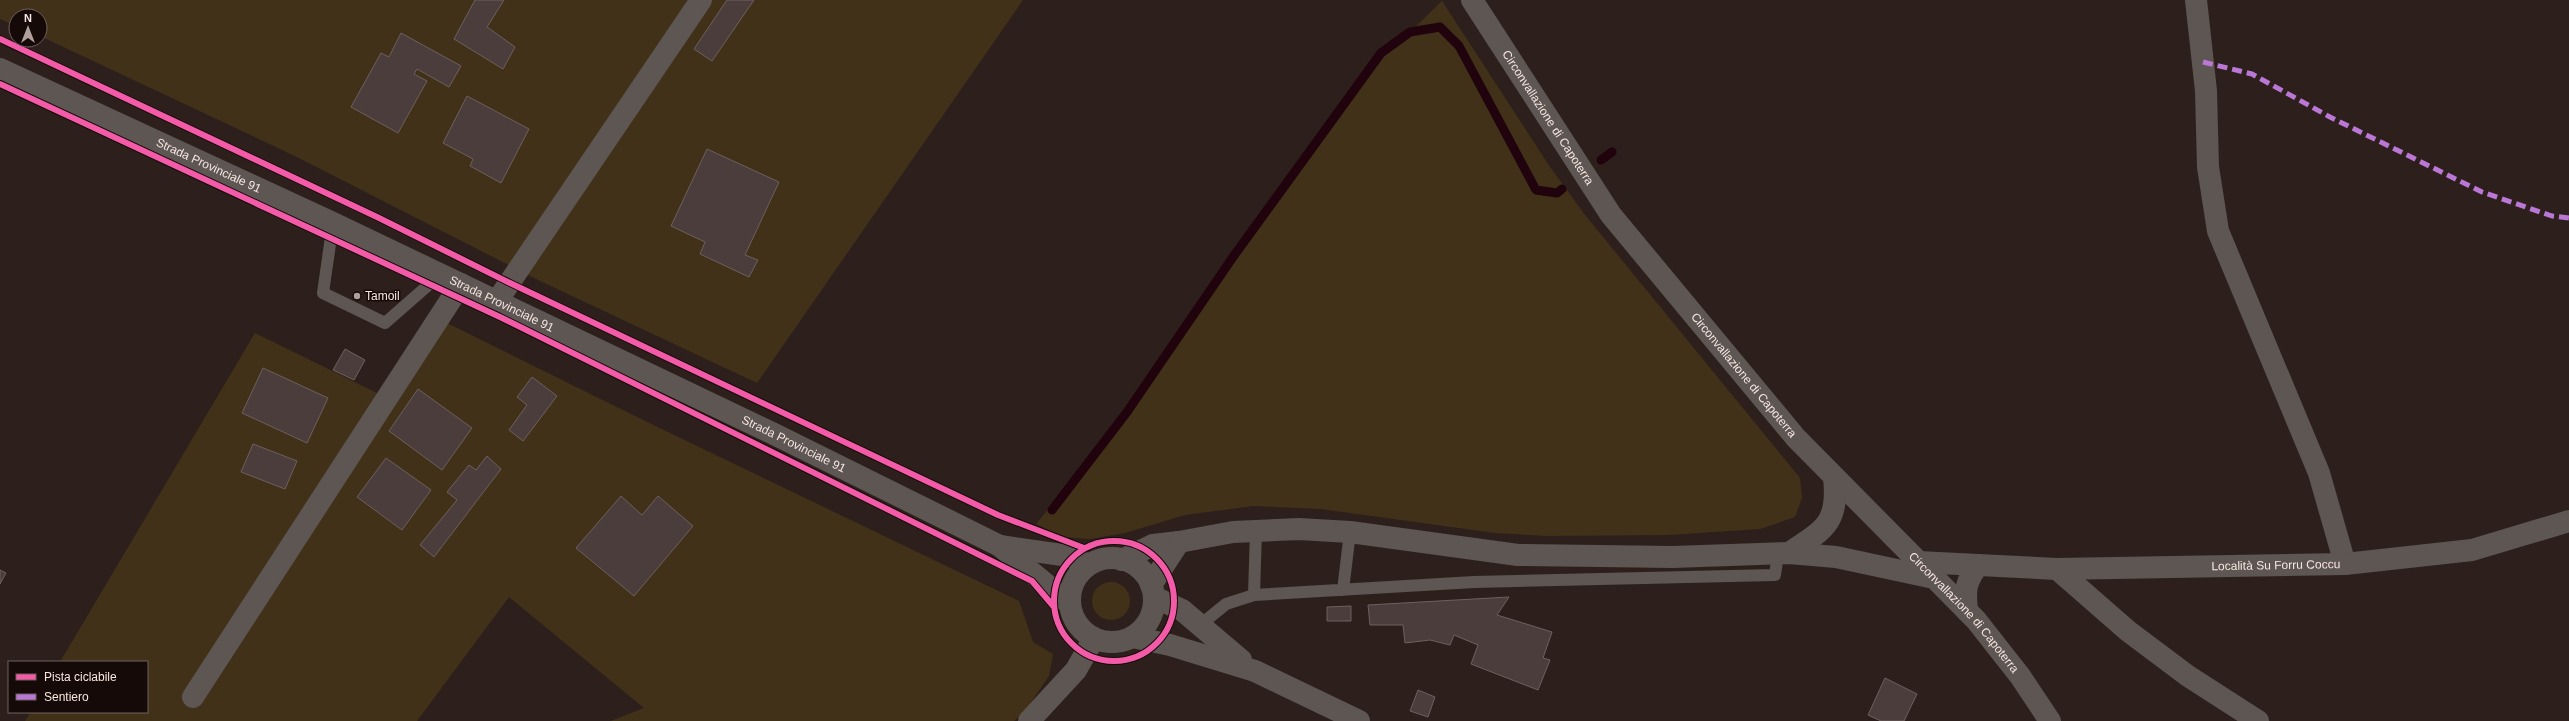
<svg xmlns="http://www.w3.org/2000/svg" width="2569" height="721" viewBox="0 0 2569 721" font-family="Helvetica,sans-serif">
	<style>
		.green { fill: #423119 }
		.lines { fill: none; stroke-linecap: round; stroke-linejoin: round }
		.stream { stroke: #21030d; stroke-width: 9 }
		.building { fill: #4b3d3b; stroke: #6d605e }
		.service { stroke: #5d5653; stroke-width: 12 }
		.minor { stroke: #5d5653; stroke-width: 22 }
		.tertiary { stroke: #5d5653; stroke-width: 22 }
		.quiet { stroke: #ba77d6; stroke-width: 5; stroke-dasharray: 10 5; stroke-linecap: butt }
		.cycleway-casing { stroke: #150a07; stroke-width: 8 }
		.cycleway { stroke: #f35aa7; stroke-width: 6 }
		.poi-dot { fill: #b0a09b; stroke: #150a07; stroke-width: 1.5 }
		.labels { text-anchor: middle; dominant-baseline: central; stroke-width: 3; stroke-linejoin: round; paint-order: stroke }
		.street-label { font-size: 12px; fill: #f7e5e0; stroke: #150a07 }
		.poi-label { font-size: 12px; fill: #f7e5e0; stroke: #150a07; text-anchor: start }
	</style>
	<rect width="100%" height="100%" fill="#2d201c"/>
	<!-- green -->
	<path class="green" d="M 0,0 L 1023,0 L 757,383 L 536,279 L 293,155 L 40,36 L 40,16 L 16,16 L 16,26 L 0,19 Z
		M 1442,1 L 1550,167 L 1585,215 L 1800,478 L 1802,498 L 1795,517 L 1760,529 L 1668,535 L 1548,536 L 1495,533 L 1321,509 L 1253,506 L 1185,515 L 1125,533 L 1090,539 L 1063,537 L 1036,524 L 1127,412 L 1233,257 L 1381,53 L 1410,32 Z
		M 433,316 L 641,419 L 1019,601 L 1033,642 L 1053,654 L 1049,676 L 1025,711 L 1014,721 L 611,721 L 644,708 L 509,597 L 417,721 L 25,721 L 31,712 L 147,712 L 147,662 L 60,662 L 255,333 L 379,394 Z
		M1092 601a19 19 0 1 1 38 0a19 19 0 1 1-38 0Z"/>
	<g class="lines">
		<!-- stream -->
		<path class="stream" d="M 1601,160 L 1612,152
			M 1052,510 L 1127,412 L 1233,257 L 1381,53 L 1410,32 L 1440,27 L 1459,46 L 1536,190 L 1557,193 L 1562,189"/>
	</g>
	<!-- building -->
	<path class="building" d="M 475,0 L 504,0 L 487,27 L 515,47 L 503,69 L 454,39 Z
		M 727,0 L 754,0 L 712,61 L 694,49 Z
		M 401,33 L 461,66 L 449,87 L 417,69 L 414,74 L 427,81 L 398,133 L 351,107 L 381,53 L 389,57 Z
		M 467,96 L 529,129 L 501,183 L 470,166 L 473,159 L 443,143 Z
		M 707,149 L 779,182 L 745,255 L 758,260 L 749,277 L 700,254 L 705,242 L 671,226 Z
		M 345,349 L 365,360 L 354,380 L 333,370 Z
		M 263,368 L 328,398 L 307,443 L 242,413 Z
		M 532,377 L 557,396 L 523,441 L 509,430 L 527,405 L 517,397 Z
		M 418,389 L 472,428 L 442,470 L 389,431 Z
		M 253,444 L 297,461 L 285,489 L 241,472 Z
		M 487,456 L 501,469 L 434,557 L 420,545 L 457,500 L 447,492 L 469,465 L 476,470 Z
		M 386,458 L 431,490 L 402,530 L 357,497 Z
		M 621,496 L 642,515 L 658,496 L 693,526 L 634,596 L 576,548 Z
		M 0,570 L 6,573 L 0,584 Z
		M 1509,597 L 1497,615 L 1552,632 L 1543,658 L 1550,660 L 1538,690 L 1471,664 L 1478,645 L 1454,635 L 1450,645 L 1430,640 L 1405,643 L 1403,625 L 1370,625 L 1368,605 Z
		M 1351,606 L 1351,621 L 1327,621 L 1327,607 Z
		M 1885,678 L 1917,694 L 1904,721 L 1881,721 L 1868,715 Z
		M 1418,690 L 1435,697 L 1428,717 L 1410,711 Z"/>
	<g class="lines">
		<!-- service -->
		<path class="service" d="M 333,223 L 323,293 L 385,323 L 441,274
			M 1343,590 L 1350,532
			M 1254,595 L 1256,530
			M 1199,626 L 1226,604 L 1254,595 L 1474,582 L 1775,575 L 1778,554"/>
		<!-- minor -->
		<g class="minor">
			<path d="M 2196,0 L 2206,91 L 2208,167 L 2218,231 L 2319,473 L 2345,564"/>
			<path d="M 497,301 L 701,0"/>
			<path d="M 1122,560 L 1153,545 L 1179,542"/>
			<path id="s1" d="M 1918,562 L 2057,569 L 2345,564 L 2472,550 L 2569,521"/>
			<path d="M 2057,569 L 2128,631 L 2188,676 L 2258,721"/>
			<path d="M 1151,585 L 1179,542"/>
			<path d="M 1967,611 C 1965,589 1965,583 1978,565"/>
			<path d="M 193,697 L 461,284"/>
			<path d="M 1029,721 L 1076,670 L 1094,638"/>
		</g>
		<!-- tertiary -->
		<g class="tertiary">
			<path id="s2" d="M 1472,0 L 1611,215 L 1796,438 L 1976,620 L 2020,676 L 2050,721"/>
			<path id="s3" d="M 0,69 L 333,223 L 774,434 L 1000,546 L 1070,604"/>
			<path d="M 1179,542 L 1233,532 L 1299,529 L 1350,532 L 1518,555 L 1673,557 L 1789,553 L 1836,557 L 1934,578"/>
			<path d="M 1000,546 L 1069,556 L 1088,565"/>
			<path d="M 1789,553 C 1825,529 1839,523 1834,477"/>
			<circle cx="1112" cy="600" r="42"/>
			<path d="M 1154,597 L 1182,610 L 1241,660"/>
			<path d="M 1133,637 L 1170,645 L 1255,671 L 1359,721"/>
		</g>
		<!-- quiet -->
		<path class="quiet" d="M 2203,62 L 2252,74 L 2330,117 L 2482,192 L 2552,216 L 2569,218"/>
		<defs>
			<path id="cycleway" d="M 0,39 L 377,217 L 510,283 L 998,515 L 1084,548
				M 0,84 L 500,317 L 1032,581 L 1054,607
				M1054 601a60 60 0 1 1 120 0a60 60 0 1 1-120 0Z"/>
		</defs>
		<!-- cycleway casing -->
		<use href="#cycleway" class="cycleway-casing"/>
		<!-- cycleway -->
		<use href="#cycleway" class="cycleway"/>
	</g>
	<!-- markers -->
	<circle class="poi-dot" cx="357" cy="296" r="4"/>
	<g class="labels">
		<!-- street labels -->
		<g class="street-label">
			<text stroke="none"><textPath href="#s2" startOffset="140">Circonvallazione di Capoterra</textPath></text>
			<text stroke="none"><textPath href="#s3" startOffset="230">Strada Provinciale 91</textPath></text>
			<text stroke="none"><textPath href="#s3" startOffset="554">Strada Provinciale 91</textPath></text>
			<text stroke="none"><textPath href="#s2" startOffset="464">Circonvallazione di Capoterra</textPath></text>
			<text stroke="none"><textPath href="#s3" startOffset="878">Strada Provinciale 91</textPath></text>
			<text stroke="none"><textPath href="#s1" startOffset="358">Località Su Forru Coccu</textPath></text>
			<text stroke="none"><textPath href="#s2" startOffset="788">Circonvallazione di Capoterra</textPath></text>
		</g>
		<!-- poi labels -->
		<g class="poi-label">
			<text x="365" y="296">Tamoil</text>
		</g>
	</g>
	<!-- legend -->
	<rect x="8" y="661" width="140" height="52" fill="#150a07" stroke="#6f625e"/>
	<rect x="16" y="674" width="20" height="6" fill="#f35aa7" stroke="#6f625e"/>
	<text x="44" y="681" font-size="12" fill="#f7e5e0">Pista ciclabile</text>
	<rect x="16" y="694" width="20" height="6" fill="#ba77d6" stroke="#6f625e"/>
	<text x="44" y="701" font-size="12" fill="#f7e5e0">Sentiero</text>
	<!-- north arrow -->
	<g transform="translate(28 28)"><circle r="19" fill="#150a07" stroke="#6f625e"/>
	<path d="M0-3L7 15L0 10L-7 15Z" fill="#b0a09b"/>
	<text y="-6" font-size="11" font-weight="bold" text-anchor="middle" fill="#f7e5e0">N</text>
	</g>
</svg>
